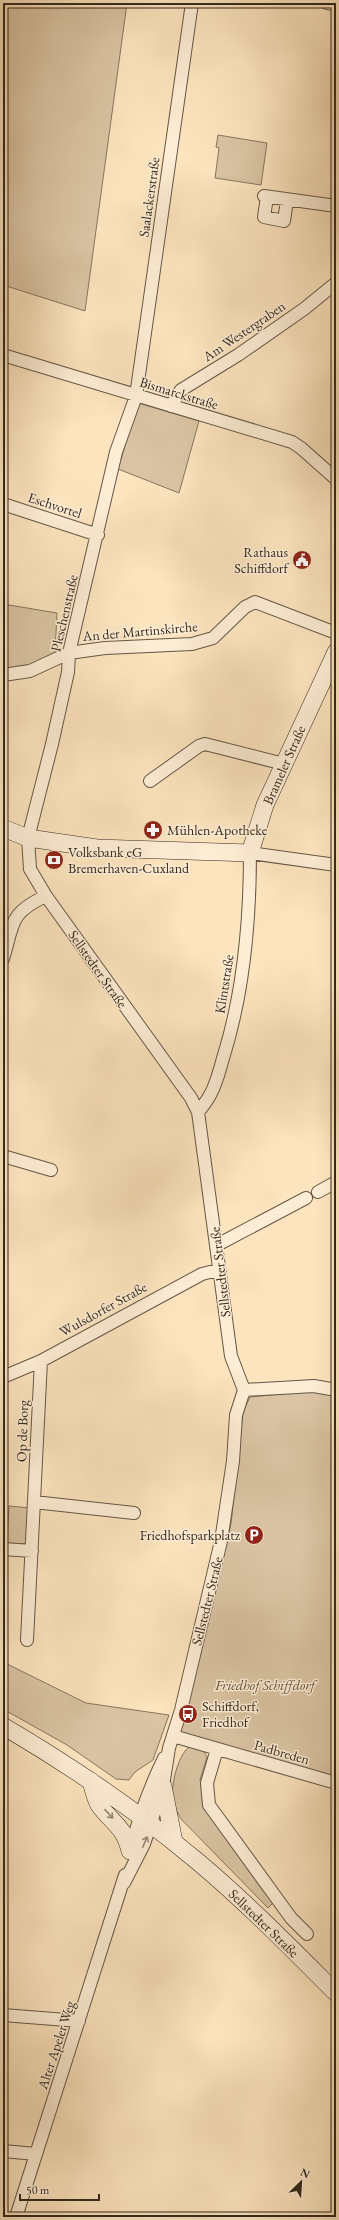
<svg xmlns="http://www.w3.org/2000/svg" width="339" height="2220" viewBox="0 0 339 2220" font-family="'EB Garamond',serif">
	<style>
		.green { fill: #dac4a3; stroke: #867660 }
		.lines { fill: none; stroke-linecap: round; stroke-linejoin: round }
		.street-casing { stroke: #655745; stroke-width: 14 }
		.secondary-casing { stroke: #33281d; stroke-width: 18 }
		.street { stroke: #fdedd5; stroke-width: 12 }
		.secondary { stroke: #fdedd5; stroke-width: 17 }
		.oneway { stroke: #988a79 }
		.labels { text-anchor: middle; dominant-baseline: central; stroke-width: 3; stroke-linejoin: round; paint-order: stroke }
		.street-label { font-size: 14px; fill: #33281d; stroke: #fdedd5 }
		.poi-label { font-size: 14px; fill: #33281d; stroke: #fdedd5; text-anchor: start }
		.park-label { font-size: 14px; font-style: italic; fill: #5d4f3e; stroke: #fdedd5 }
	</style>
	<rect width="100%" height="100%" fill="#fce4be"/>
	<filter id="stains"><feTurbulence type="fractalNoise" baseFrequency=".005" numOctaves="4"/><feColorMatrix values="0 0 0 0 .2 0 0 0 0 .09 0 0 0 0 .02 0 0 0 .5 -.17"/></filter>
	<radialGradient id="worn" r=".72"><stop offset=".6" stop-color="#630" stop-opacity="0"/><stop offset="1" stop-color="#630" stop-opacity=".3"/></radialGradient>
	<!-- green -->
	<path class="green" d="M 3,3 L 127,3 L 85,311 L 3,285 Z
		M 218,135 L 267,143 L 261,185 L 215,178 L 219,148 L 216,147 Z
		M 138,403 L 199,421 L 179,493 L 118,469 Z
		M 3,604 L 57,613 L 55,655 L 28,667 L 3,670 Z
		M 313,1391 L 336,1396 L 336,1777 L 179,1736 L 231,1524 L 243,1412 L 250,1397 Z
		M 9,1506 L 30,1508 L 28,1544 L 7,1543 Z
		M 3,1662 L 86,1703 L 169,1715 L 153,1760 L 135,1772 L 129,1780 L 116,1779 L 67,1745 L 3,1709 Z
		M 189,1747 C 198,1747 203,1749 207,1757 L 200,1780 L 205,1806 L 273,1903 L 268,1908 L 181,1819 C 178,1813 174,1807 173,1801 C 170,1787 178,1755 189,1747 Z"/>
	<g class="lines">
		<defs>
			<path id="street" d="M 327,3 L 336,5
				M 264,196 L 336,206
				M 267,197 L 264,217 L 284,221 L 287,200
				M 3,355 L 292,442 L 301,448 L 336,479
				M 171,406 L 181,390 L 238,355 L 304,309 L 336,283
				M 3,504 L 98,535
				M 3,675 L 30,671 L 69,653 L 105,648 L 192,644 L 213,638 L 245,607 L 255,602 L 336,633
				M 150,781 L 199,746 L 205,744 L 284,764
				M 3,959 C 14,923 9,913 46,896
				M 198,1112 C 202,1107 207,1101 210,1095 C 217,1083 220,1068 224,1055 C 244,990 250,921 250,853 L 336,865
				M 3,1156 L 51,1170
				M 318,1192 L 336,1182
				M 217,1245 L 306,1198
				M 3,1377 L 41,1361 L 202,1274 L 218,1270
				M 244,1390 L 314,1386 L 336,1390
				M 34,1502 L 134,1513
				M 3,1549 L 32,1551
				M 27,1640 L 41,1361
				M 173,1736 L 336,1783
				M 217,1749 L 207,1783 L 209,1805 L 291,1918 L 307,1934
				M 130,1852 C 138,1819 149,1789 164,1758
				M 124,1883 L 144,1844 L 163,1786 L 169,1748 L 181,1710 L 221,1541 L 233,1461 L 236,1415 L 244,1390 L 231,1356 L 198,1112 L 191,1098 L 46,896 L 30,869 L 28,838 L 52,744 L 68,672 L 69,653 L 116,452 L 136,396 L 192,3
				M 3,2015 L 79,2021
				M 3,2151 L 36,2154
				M 16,2217 L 125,1875"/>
			<path id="secondary" d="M 3,828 L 28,838 L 97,848 L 250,853 L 265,805 L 336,652
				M 3,1726 C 71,1766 136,1810 197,1861 C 246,1902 291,1948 336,1993
				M 91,1781 C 93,1788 95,1798 99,1805 C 112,1823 124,1826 130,1851
				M 163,1786 L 174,1842"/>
		</defs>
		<!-- street casing -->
		<use href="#street" class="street-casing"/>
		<!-- secondary casing -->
		<use href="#secondary" class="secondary-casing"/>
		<!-- street -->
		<use href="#street" class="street"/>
		<!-- secondary -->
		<use href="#secondary" class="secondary"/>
	</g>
	<!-- one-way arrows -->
	<defs><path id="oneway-shaft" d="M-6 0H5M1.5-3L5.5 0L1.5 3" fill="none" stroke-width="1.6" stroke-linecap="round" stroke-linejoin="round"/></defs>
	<g class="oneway">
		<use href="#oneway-shaft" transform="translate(109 1814) rotate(47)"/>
		<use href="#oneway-shaft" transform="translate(145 1842) rotate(-67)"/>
	</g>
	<!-- icons -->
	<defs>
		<symbol id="civic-disc" viewBox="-11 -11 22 22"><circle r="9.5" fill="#8f2418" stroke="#fdedd5"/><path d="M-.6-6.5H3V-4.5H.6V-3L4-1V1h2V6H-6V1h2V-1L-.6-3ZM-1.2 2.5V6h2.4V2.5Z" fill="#fff"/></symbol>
		<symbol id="pharmacy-disc" viewBox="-11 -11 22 22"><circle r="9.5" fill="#8f2418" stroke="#fdedd5"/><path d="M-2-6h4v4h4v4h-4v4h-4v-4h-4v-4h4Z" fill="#fff"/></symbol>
		<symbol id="bank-disc" viewBox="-11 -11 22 22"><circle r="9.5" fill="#8f2418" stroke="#fdedd5"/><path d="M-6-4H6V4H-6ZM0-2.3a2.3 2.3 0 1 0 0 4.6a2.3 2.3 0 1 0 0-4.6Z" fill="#fff"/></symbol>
		<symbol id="parking-disc" viewBox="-11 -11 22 22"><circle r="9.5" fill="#8f2418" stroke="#fdedd5"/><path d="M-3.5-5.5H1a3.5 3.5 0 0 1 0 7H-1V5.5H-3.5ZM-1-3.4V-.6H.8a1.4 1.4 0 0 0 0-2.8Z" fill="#fff"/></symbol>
		<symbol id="bus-disc" viewBox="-11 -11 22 22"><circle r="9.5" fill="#8f2418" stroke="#fdedd5"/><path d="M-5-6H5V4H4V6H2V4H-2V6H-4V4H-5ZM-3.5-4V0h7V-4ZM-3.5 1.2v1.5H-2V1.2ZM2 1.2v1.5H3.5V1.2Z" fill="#fff"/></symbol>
	</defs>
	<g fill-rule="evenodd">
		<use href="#civic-disc" x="291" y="549" width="22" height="22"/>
		<use href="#pharmacy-disc" x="142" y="819" width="22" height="22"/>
		<use href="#bank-disc" x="43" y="849" width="22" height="22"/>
		<use href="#parking-disc" x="243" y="1524" width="22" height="22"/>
		<use href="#bus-disc" x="177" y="1703" width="22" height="22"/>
	</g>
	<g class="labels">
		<!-- street labels -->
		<g class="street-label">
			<text transform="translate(149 197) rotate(-82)">Saalackerstraße</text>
			<text transform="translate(244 331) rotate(-34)">Am Westergraben</text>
			<text transform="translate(179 393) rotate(17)">Bismarckstraße</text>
			<text transform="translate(55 505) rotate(18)">Eschvortel</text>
			<text transform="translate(64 613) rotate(-77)">Pleschenstraße</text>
			<text transform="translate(140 631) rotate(-5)">An der Martinskirche</text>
			<text transform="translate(284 765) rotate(-66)">Brameler Straße</text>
			<text transform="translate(98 969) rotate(55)">Sellstedter Straße</text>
			<text transform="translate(224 984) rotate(-81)">Klintstraße</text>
			<text transform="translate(220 1272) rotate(-97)">Sellstedter Straße</text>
			<text transform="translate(103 1309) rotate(-29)">Wulsdorfer Straße</text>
			<text transform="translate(22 1431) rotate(-88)">Op de Borg</text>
			<text transform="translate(207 1601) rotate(-76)">Sellstedter Straße</text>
			<text transform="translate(282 1752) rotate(16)">Padbreden</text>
			<text transform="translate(264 1923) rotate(44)">Sellstedter Straße</text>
			<text transform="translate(56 2045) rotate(-72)">Alter Apeler Weg</text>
		</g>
		<!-- poi labels -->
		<g class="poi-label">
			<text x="288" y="552" text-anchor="end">Rathaus<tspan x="288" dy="16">Schiffdorf</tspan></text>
			<text x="167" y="830">Mühlen-Apotheke</text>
			<text x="68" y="852">Volksbank eG<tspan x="68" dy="16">Bremerhaven-Cuxland</tspan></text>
			<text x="240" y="1535" text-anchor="end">Friedhofsparkplatz</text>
			<text x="202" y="1706">Schiffdorf,<tspan x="202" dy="16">Friedhof</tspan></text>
		</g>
		<!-- park labels -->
		<g class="park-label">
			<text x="265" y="1685">Friedhof Schiffdorf</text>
		</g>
	</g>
	<!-- margin -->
	<rect width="339" height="2220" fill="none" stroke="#fce4be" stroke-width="16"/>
	<rect x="4" y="4" width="331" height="2212" fill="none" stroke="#33281d" stroke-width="2"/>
	<rect x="8" y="8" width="323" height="2204" fill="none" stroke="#33281d"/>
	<!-- north arrow -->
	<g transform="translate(301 2182) rotate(25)" stroke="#fdedd5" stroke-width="3" paint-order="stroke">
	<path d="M0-3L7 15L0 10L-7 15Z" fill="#33281d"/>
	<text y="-6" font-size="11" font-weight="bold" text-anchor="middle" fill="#33281d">N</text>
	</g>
	<!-- scale -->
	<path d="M20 2194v6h79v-6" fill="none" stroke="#33281d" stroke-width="2"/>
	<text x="26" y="2194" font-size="12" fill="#33281d" stroke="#fdedd5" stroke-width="3" paint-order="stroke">50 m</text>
	<rect width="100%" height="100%" filter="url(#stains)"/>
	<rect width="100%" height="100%" fill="url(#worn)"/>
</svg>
